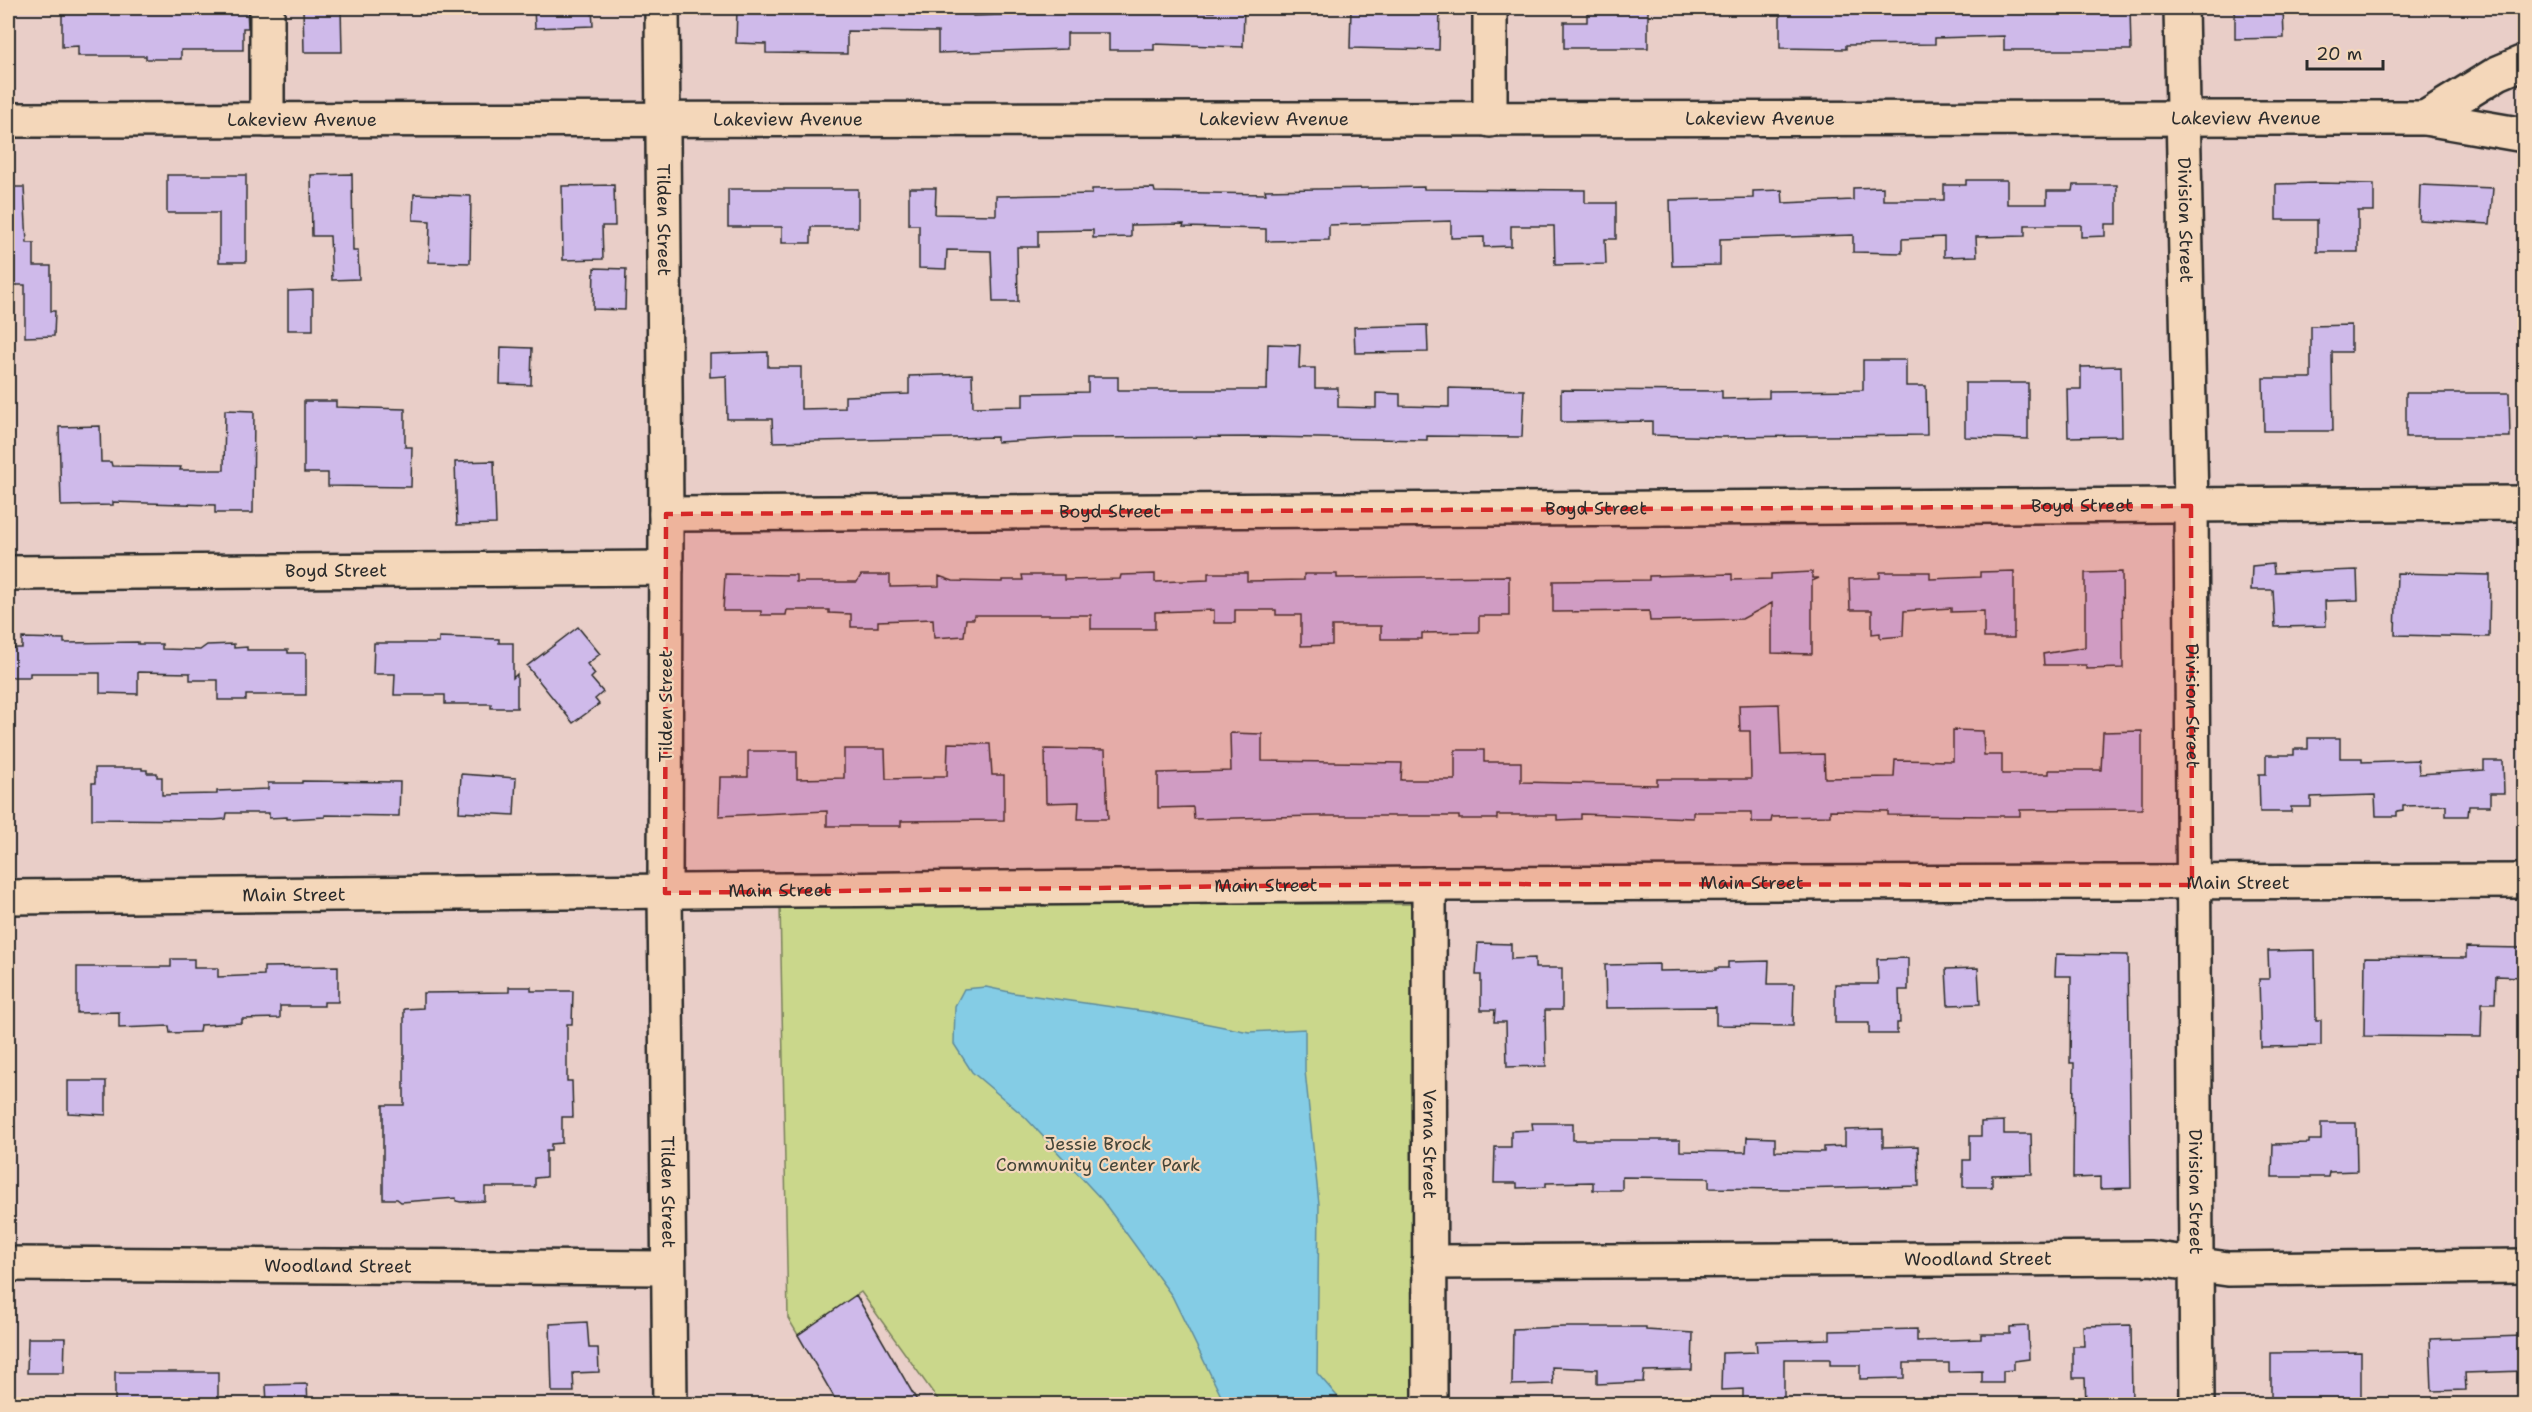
<svg xmlns="http://www.w3.org/2000/svg" width="2532" height="1412" viewBox="0 0 2532 1412" font-family="'Shantell Sans',sans-serif">
	<style>
		.green { fill: #cad78b; stroke: #7a815b; stroke-width: 1.5 }
		.water { fill: #84cce5; stroke: #608c9b; stroke-width: 1.5 }
		.building { fill: #cfbaea; stroke: #2b2b2b; stroke-width: 1.5 }
		.lines { fill: none; stroke-linecap: round; stroke-linejoin: round }
		.minor-casing { stroke: #2b2b2b; stroke-width: 38 }
		.minor { stroke: #f4d7ba; stroke-width: 33 }
		.marked { fill: #d62828; fill-opacity: 0.2; stroke: #d62828; stroke-width: 4.5; stroke-dasharray: 12 8; stroke-linejoin: round }
		.labels { text-anchor: middle; dominant-baseline: central; stroke-width: 4.5; stroke-linejoin: round; paint-order: stroke }
		.street-label { font-size: 18px; fill: #2b2b2b; stroke: #f4d7ba }
		.park-label { font-size: 18px; fill: #434539; stroke: #f4d7ba }
	</style>
	<rect width="100%" height="100%" fill="#e9cec8"/>
	<filter id="ink" filterUnits="userSpaceOnUse"><feTurbulence type="fractalNoise" baseFrequency=".0167" numOctaves="2"/><feDisplacementMap in="SourceGraphic" scale="12" xChannelSelector="R" yChannelSelector="G"/><feConvolveMatrix kernelMatrix="1 2 1 2 8 2 1 2 1" color-interpolation-filters="sRGB"/></filter>
	<g filter="url(#ink)">
		<!-- green -->
		<path class="green" d="M 780,904 L 1412,904 L 1416,1404 L 941,1404 L 861,1292 L 798,1335 L 788,1318 Z"/>
		<!-- water -->
		<path class="water" d="M 986,987 L 1014,993 L 1148,1012 L 1249,1032 L 1305,1029 L 1305,1071 L 1319,1204 L 1317,1373 L 1344,1404 L 1225,1404 L 1172,1296 L 1102,1200 L 1025,1117 L 972,1072 L 954,1044 L 955,1006 L 964,989 Z"/>
		<!-- building -->
		<path class="building" d="M 62,8 L 247,8 L 248,28 L 243,28 L 243,50 L 181,50 L 181,59 L 146,59 L 146,56 L 78,56 L 78,46 L 62,47 Z
			M 303,8 L 341,8 L 342,52 L 304,52 Z
			M 534,8 L 592,8 L 593,26 L 535,28 Z
			M 737,8 L 816,10 L 816,8 L 973,8 L 973,16 L 1030,14 L 1030,8 L 1154,8 L 1154,11 L 1214,12 L 1214,8 L 1244,8 L 1243,47 L 1154,44 L 1154,50 L 1109,50 L 1109,33 L 1067,33 L 1067,49 L 938,53 L 938,32 L 847,31 L 847,54 L 766,53 L 766,44 L 736,43 Z
			M 1351,8 L 1440,8 L 1439,50 L 1350,48 Z
			M 1597,8 L 1648,8 L 1648,48 L 1564,48 L 1564,22 L 1587,22 L 1587,11 L 1597,11 Z
			M 1780,8 L 2130,8 L 2131,50 L 2004,50 L 2004,36 L 1935,38 L 1935,44 L 1846,45 L 1846,49 L 1780,48 Z
			M 2235,8 L 2283,8 L 2284,38 L 2235,39 Z
			M 352,174 L 353,251 L 358,251 L 359,279 L 332,280 L 330,236 L 312,236 L 311,175 Z
			M 167,175 L 246,175 L 246,262 L 219,262 L 219,213 L 167,213 Z
			M 1966,180 L 2007,180 L 2007,204 L 2047,204 L 2047,191 L 2072,191 L 2073,185 L 2117,185 L 2117,224 L 2105,224 L 2105,236 L 2081,237 L 2081,225 L 2025,225 L 2025,236 L 1976,237 L 1977,256 L 1944,257 L 1944,237 L 1902,239 L 1902,253 L 1853,252 L 1853,235 L 1720,239 L 1720,265 L 1672,266 L 1670,200 L 1753,198 L 1753,191 L 1782,190 L 1783,203 L 1853,200 L 1853,188 L 1883,187 L 1883,200 L 1944,200 L 1944,185 L 1966,185 Z
			M 2316,183 L 2374,184 L 2374,211 L 2358,211 L 2358,252 L 2317,252 L 2317,220 L 2276,220 L 2276,184 Z
			M 614,185 L 615,226 L 602,226 L 603,259 L 563,260 L 562,186 Z
			M 2420,185 L 2493,188 L 2490,224 L 2419,220 Z
			M 8,187 L 24,187 L 27,243 L 34,243 L 34,266 L 51,266 L 51,311 L 55,311 L 54,336 L 25,337 L 25,285 L 8,285 Z
			M 1424,187 L 1424,189 L 1585,190 L 1585,203 L 1616,203 L 1616,239 L 1605,239 L 1606,264 L 1555,265 L 1554,226 L 1511,226 L 1511,246 L 1484,247 L 1484,237 L 1451,238 L 1451,221 L 1329,225 L 1329,240 L 1266,241 L 1266,229 L 1183,227 L 1184,224 L 1131,225 L 1131,237 L 1093,238 L 1093,230 L 1038,231 L 1038,247 L 1017,247 L 1018,302 L 993,302 L 991,251 L 947,250 L 946,269 L 919,268 L 919,225 L 909,225 L 909,188 L 936,188 L 935,214 L 996,215 L 996,196 L 1092,194 L 1092,189 L 1154,188 L 1155,192 L 1266,194 L 1265,190 Z
			M 728,189 L 858,189 L 858,227 L 811,227 L 811,243 L 782,243 L 782,227 L 728,227 Z
			M 414,194 L 471,196 L 470,263 L 429,262 L 430,221 L 413,220 Z
			M 594,268 L 626,269 L 625,310 L 593,309 Z
			M 313,290 L 313,330 L 288,330 L 288,291 Z
			M 1427,325 L 1428,352 L 1355,353 L 1354,327 Z
			M 2351,325 L 2351,352 L 2332,352 L 2333,431 L 2264,431 L 2263,378 L 2311,378 L 2311,326 Z
			M 1268,344 L 1300,345 L 1299,368 L 1315,368 L 1315,388 L 1338,388 L 1338,407 L 1376,408 L 1376,393 L 1400,394 L 1400,406 L 1449,407 L 1449,388 L 1524,390 L 1522,437 L 1427,436 L 1427,440 L 1261,437 L 1070,438 L 997,442 L 997,437 L 773,442 L 772,419 L 727,419 L 726,376 L 710,377 L 710,354 L 768,352 L 768,367 L 801,367 L 801,409 L 845,408 L 845,396 L 909,394 L 909,376 L 972,374 L 973,407 L 1023,406 L 1023,393 L 1088,392 L 1088,377 L 1118,377 L 1118,390 L 1267,390 Z
			M 501,347 L 532,348 L 531,385 L 500,384 Z
			M 1863,360 L 1906,360 L 1906,386 L 1926,386 L 1927,435 L 1722,437 L 1652,435 L 1652,421 L 1561,422 L 1561,390 L 1722,391 L 1722,399 L 1769,398 L 1769,391 L 1863,390 Z
			M 2121,366 L 2122,436 L 2068,437 L 2067,389 L 2081,389 L 2081,367 Z
			M 1965,383 L 2028,383 L 2028,439 L 1965,437 Z
			M 2406,393 L 2509,393 L 2510,437 L 2406,437 Z
			M 304,401 L 336,401 L 336,407 L 405,409 L 405,447 L 412,447 L 411,487 L 328,486 L 328,473 L 304,473 Z
			M 225,410 L 254,411 L 253,513 L 215,513 L 215,505 L 113,502 L 113,505 L 61,506 L 59,427 L 100,426 L 101,462 L 111,462 L 112,466 L 181,467 L 180,470 L 224,470 Z
			M 494,461 L 496,524 L 457,525 L 455,462 Z
			M 2273,564 L 2274,573 L 2357,570 L 2358,600 L 2325,601 L 2326,626 L 2275,627 L 2273,590 L 2251,590 L 2252,566 Z
			M 2014,571 L 2014,638 L 1984,638 L 1984,611 L 1951,612 L 1951,608 L 1904,611 L 1903,636 L 1880,638 L 1880,633 L 1872,634 L 1872,610 L 1850,610 L 1849,579 L 1880,578 L 1880,572 L 1930,572 L 1930,579 L 1980,577 L 1980,572 Z
			M 1812,572 L 1812,578 L 1819,578 L 1812,581 L 1812,654 L 1772,653 L 1772,603 L 1742,619 L 1650,621 L 1649,611 L 1553,612 L 1553,581 L 1649,580 L 1649,576 L 1732,574 L 1732,580 L 1771,579 L 1771,574 Z
			M 2122,572 L 2123,668 L 2086,669 L 2086,665 L 2044,665 L 2043,654 L 2085,647 L 2085,573 Z
			M 1208,573 L 1247,573 L 1247,581 L 1304,580 L 1304,574 L 1337,574 L 1337,578 L 1509,576 L 1509,616 L 1479,616 L 1479,632 L 1422,633 L 1422,639 L 1381,639 L 1381,626 L 1332,626 L 1332,645 L 1301,646 L 1301,615 L 1276,615 L 1276,610 L 1235,610 L 1235,623 L 1214,623 L 1214,610 L 1155,612 L 1155,629 L 1091,629 L 1091,615 L 974,615 L 974,619 L 966,619 L 964,636 L 934,638 L 933,619 L 878,621 L 878,627 L 851,627 L 851,614 L 829,613 L 829,610 L 787,610 L 786,615 L 761,615 L 761,611 L 723,611 L 725,574 L 796,575 L 796,582 L 857,582 L 861,575 L 890,575 L 890,587 L 939,586 L 939,576 L 953,581 L 1002,582 L 1002,580 L 1023,580 L 1022,575 L 1064,575 L 1064,580 L 1120,579 L 1121,575 L 1155,574 L 1155,582 L 1208,580 Z
			M 2397,573 L 2490,575 L 2489,637 L 2395,635 Z
			M 578,627 L 600,654 L 587,664 L 595,674 L 591,678 L 603,692 L 595,699 L 599,704 L 573,723 L 527,666 Z
			M 439,637 L 499,639 L 499,643 L 513,643 L 513,678 L 517,674 L 517,708 L 491,708 L 491,704 L 445,704 L 445,695 L 394,695 L 395,674 L 373,674 L 374,643 L 439,643 Z
			M 22,638 L 64,639 L 64,643 L 138,642 L 138,644 L 162,644 L 162,649 L 200,650 L 207,645 L 234,644 L 234,648 L 247,647 L 247,650 L 288,650 L 288,653 L 306,653 L 306,695 L 246,695 L 246,700 L 218,700 L 218,680 L 190,680 L 190,673 L 138,672 L 138,694 L 100,693 L 100,673 L 30,673 L 30,677 L 8,677 L 8,648 L 22,648 Z
			M 1779,704 L 1781,755 L 1824,754 L 1825,778 L 1894,777 L 1895,760 L 1953,761 L 1953,730 L 1983,731 L 1984,755 L 2002,755 L 2002,774 L 2049,774 L 2049,770 L 2101,770 L 2103,732 L 2142,731 L 2142,809 L 2020,810 L 2020,816 L 1996,816 L 1888,815 L 1888,811 L 1830,810 L 1830,816 L 1772,817 L 1771,822 L 1752,822 L 1752,812 L 1693,812 L 1693,818 L 1581,814 L 1581,819 L 1557,820 L 1557,815 L 1497,815 L 1497,819 L 1459,819 L 1459,816 L 1317,816 L 1194,819 L 1193,807 L 1158,808 L 1158,773 L 1231,771 L 1230,733 L 1262,734 L 1262,761 L 1402,763 L 1401,780 L 1455,780 L 1455,750 L 1484,750 L 1484,762 L 1521,762 L 1521,782 L 1657,785 L 1657,779 L 1751,779 L 1750,731 L 1740,731 L 1739,705 Z
			M 2308,738 L 2340,738 L 2340,758 L 2362,758 L 2362,762 L 2418,760 L 2419,774 L 2484,770 L 2484,761 L 2503,761 L 2504,793 L 2490,793 L 2490,806 L 2469,806 L 2468,816 L 2446,816 L 2446,805 L 2403,806 L 2403,810 L 2397,811 L 2397,816 L 2376,816 L 2375,795 L 2311,797 L 2311,807 L 2291,807 L 2291,812 L 2260,812 L 2259,774 L 2266,774 L 2266,755 L 2294,755 L 2294,749 L 2308,749 Z
			M 948,743 L 990,744 L 992,775 L 1004,775 L 1004,820 L 901,821 L 901,826 L 827,826 L 827,811 L 719,816 L 720,777 L 748,777 L 748,751 L 797,751 L 797,779 L 844,778 L 844,749 L 885,749 L 886,779 L 934,778 L 934,776 L 947,776 Z
			M 1045,749 L 1105,750 L 1108,819 L 1078,819 L 1079,802 L 1046,803 Z
			M 95,768 L 142,768 L 142,770 L 147,770 L 147,773 L 157,773 L 157,777 L 162,777 L 162,795 L 217,794 L 217,791 L 268,789 L 268,783 L 302,783 L 302,781 L 400,782 L 399,816 L 325,815 L 325,817 L 287,819 L 287,817 L 269,818 L 269,813 L 227,813 L 226,819 L 214,820 L 92,819 L 92,783 L 95,783 Z
			M 461,774 L 516,778 L 514,815 L 459,812 Z
			M 1478,943 L 1511,944 L 1511,959 L 1535,958 L 1535,968 L 1562,968 L 1562,1010 L 1545,1010 L 1546,1066 L 1507,1067 L 1506,1022 L 1494,1022 L 1495,1010 L 1481,1010 L 1481,975 L 1476,975 Z
			M 2466,947 L 2524,948 L 2524,977 L 2496,976 L 2495,1003 L 2482,1003 L 2481,1037 L 2364,1036 L 2365,957 L 2466,958 Z
			M 2315,950 L 2316,1020 L 2321,1020 L 2321,1046 L 2261,1047 L 2259,979 L 2269,979 L 2268,951 Z
			M 2056,954 L 2128,955 L 2131,1188 L 2100,1189 L 2100,1177 L 2073,1178 L 2074,1063 L 2070,1063 L 2071,976 L 2055,976 Z
			M 1908,958 L 1908,990 L 1899,990 L 1900,1023 L 1897,1023 L 1897,1034 L 1869,1034 L 1869,1023 L 1835,1023 L 1835,984 L 1878,984 L 1877,959 Z
			M 171,959 L 194,959 L 194,968 L 218,968 L 218,977 L 264,975 L 264,967 L 338,966 L 338,1002 L 324,1002 L 324,1006 L 280,1006 L 280,1018 L 242,1019 L 242,1023 L 200,1025 L 199,1032 L 170,1033 L 169,1026 L 119,1028 L 119,1012 L 77,1013 L 77,967 L 171,967 Z
			M 1769,961 L 1768,984 L 1794,984 L 1793,1026 L 1716,1025 L 1716,1007 L 1606,1008 L 1605,965 L 1659,964 L 1659,971 L 1716,970 L 1716,968 L 1728,968 L 1728,962 Z
			M 1978,968 L 1980,1004 L 1948,1005 L 1946,969 Z
			M 509,987 L 531,987 L 531,991 L 573,991 L 572,1024 L 567,1024 L 567,1081 L 572,1081 L 573,1117 L 562,1117 L 562,1143 L 551,1144 L 551,1151 L 546,1151 L 546,1177 L 535,1178 L 535,1187 L 485,1187 L 485,1201 L 461,1202 L 456,1201 L 456,1198 L 401,1202 L 397,1199 L 383,1199 L 383,1105 L 404,1105 L 404,1009 L 423,1008 L 423,993 L 509,992 Z
			M 68,1081 L 106,1081 L 106,1115 L 68,1113 Z
			M 2004,1121 L 2004,1134 L 2031,1134 L 2032,1174 L 1992,1175 L 1992,1187 L 1963,1187 L 1963,1160 L 1970,1160 L 1970,1136 L 1981,1136 L 1981,1122 Z
			M 1532,1123 L 1573,1123 L 1573,1140 L 1680,1140 L 1680,1151 L 1746,1152 L 1747,1137 L 1775,1138 L 1775,1151 L 1824,1152 L 1824,1147 L 1845,1146 L 1845,1130 L 1883,1129 L 1883,1147 L 1918,1146 L 1919,1186 L 1795,1189 L 1709,1188 L 1709,1178 L 1622,1177 L 1622,1190 L 1593,1190 L 1593,1182 L 1546,1183 L 1546,1187 L 1517,1188 L 1517,1183 L 1494,1183 L 1495,1147 L 1511,1147 L 1511,1131 L 1533,1130 Z
			M 2321,1123 L 2356,1123 L 2357,1171 L 2329,1172 L 2328,1177 L 2272,1177 L 2273,1144 L 2309,1143 L 2309,1140 L 2321,1140 Z
			M 856,1295 L 919,1404 L 838,1404 L 798,1335 Z
			M 587,1322 L 589,1348 L 598,1348 L 599,1372 L 573,1373 L 574,1392 L 552,1392 L 550,1324 Z
			M 2131,1325 L 2132,1404 L 2086,1404 L 2085,1378 L 2073,1378 L 2073,1346 L 2084,1346 L 2083,1326 Z
			M 2028,1326 L 2029,1359 L 2014,1361 L 2014,1370 L 2003,1371 L 2003,1383 L 1982,1383 L 1982,1371 L 1949,1372 L 1949,1363 L 1904,1363 L 1904,1378 L 1860,1379 L 1860,1365 L 1830,1365 L 1830,1359 L 1784,1359 L 1784,1402 L 1743,1404 L 1743,1389 L 1721,1390 L 1722,1353 L 1757,1352 L 1756,1341 L 1830,1339 L 1830,1331 L 1917,1329 L 1917,1341 L 1981,1339 L 1981,1334 L 2010,1334 L 2010,1327 Z
			M 1563,1327 L 1646,1327 L 1646,1330 L 1693,1333 L 1692,1370 L 1644,1371 L 1643,1382 L 1597,1384 L 1597,1369 L 1552,1367 L 1553,1384 L 1512,1385 L 1513,1329 Z
			M 2524,1336 L 2524,1371 L 2465,1373 L 2466,1390 L 2432,1391 L 2430,1339 Z
			M 28,1338 L 65,1338 L 64,1373 L 27,1373 Z
			M 2361,1352 L 2361,1404 L 2271,1404 L 2271,1353 Z
			M 115,1372 L 218,1372 L 218,1404 L 115,1404 Z
			M 307,1384 L 308,1404 L 267,1404 L 266,1385 Z"/>
		<g class="lines">
			<defs>
				<g id="minor">
					<path d="M 267,8 L 267,120"/>
					<path id="s1" d="M 662,8 L 666,514 L 665,893 L 670,1404"/>
					<path d="M 1490,8 L 1490,120"/>
					<path id="s2" d="M 2181,8 L 2191,506 L 2197,1404"/>
					<path d="M 2425,118 L 2498,73 L 2524,62"/>
					<path id="s3" d="M 8,120 L 2425,118 L 2524,135"/>
					<path id="s4" d="M 666,514 L 2524,503"/>
					<path id="s5" d="M 8,573 L 666,568"/>
					<path id="s6" d="M 1429,884 L 1430,1404"/>
					<path id="s7" d="M 8,897 C 480,894 952,888 1424,884 C 1791,881 2158,885 2524,881"/>
					<path id="s8" d="M 1429,1262 L 2150,1258 L 2228,1269 L 2524,1266"/>
					<path id="s9" d="M 8,1264 L 668,1268"/>
				</g>
			</defs>
			<!-- minor casing -->
			<use href="#minor" class="minor-casing"/>
			<!-- minor -->
			<use href="#minor" class="minor"/>
		</g>
	</g>
	<!-- marked area -->
	<path class="marked" d="M 2191,506 L 2192,885 L 1429,884 L 665,893 L 666,514 Z"/>
	<g class="labels">
		<!-- street labels -->
		<g class="street-label">
			<text stroke="none"><textPath href="#s3" startOffset="2238">Lakeview Avenue</textPath></text>
			<text stroke="none"><textPath href="#s3" startOffset="780">Lakeview Avenue</textPath></text>
			<text stroke="none"><textPath href="#s3" startOffset="1266">Lakeview Avenue</textPath></text>
			<text stroke="none"><textPath href="#s3" startOffset="294">Lakeview Avenue</textPath></text>
			<text stroke="none"><textPath href="#s3" startOffset="1752">Lakeview Avenue</textPath></text>
			<text stroke="none"><textPath href="#s1" startOffset="212">Tilden Street</textPath></text>
			<text stroke="none"><textPath href="#s2" startOffset="212">Division Street</textPath></text>
			<text stroke="none"><textPath href="#s4" startOffset="1416">Boyd Street</textPath></text>
			<text stroke="none"><textPath href="#s4" startOffset="930">Boyd Street</textPath></text>
			<text stroke="none"><textPath href="#s4" startOffset="444">Boyd Street</textPath></text>
			<text stroke="none"><textPath href="#s5" startOffset="328">Boyd Street</textPath></text>
			<text transform="translate(666 706) rotate(-90)">Tilden Street</text>
			<text stroke="none"><textPath href="#s2" startOffset="698">Division Street</textPath></text>
			<text stroke="none"><textPath href="#s7" startOffset="1744">Main Street</textPath></text>
			<text stroke="none"><textPath href="#s7" startOffset="2230">Main Street</textPath></text>
			<text stroke="none"><textPath href="#s7" startOffset="1258">Main Street</textPath></text>
			<text stroke="none"><textPath href="#s7" startOffset="772">Main Street</textPath></text>
			<text stroke="none"><textPath href="#s7" startOffset="286">Main Street</textPath></text>
			<text stroke="none"><textPath href="#s6" startOffset="260">Verna Street</textPath></text>
			<text stroke="none"><textPath href="#s1" startOffset="1184">Tilden Street</textPath></text>
			<text stroke="none"><textPath href="#s2" startOffset="1184">Division Street</textPath></text>
			<text stroke="none"><textPath href="#s8" startOffset="549">Woodland Street</textPath></text>
			<text stroke="none"><textPath href="#s9" startOffset="330">Woodland Street</textPath></text>
		</g>
		<!-- park labels -->
		<g class="park-label">
			<text x="1098" y="1144">Jessie Brock<tspan x="1098" dy="21">Community Center Park</tspan></text>
		</g>
	</g>
	<!-- margin -->
	<rect width="2532" height="1412" fill="none" stroke="#f4d7ba" stroke-width="30"/>
	<rect x="15" y="15" width="2502" height="1382" fill="none" stroke="#2b2b2b" stroke-width="2" filter="url(#ink)"/>
	<!-- scale -->
	<path d="M2307 60v9h76v-9" fill="none" stroke="#2b2b2b" stroke-width="3"/>
	<text x="2316" y="60" font-size="18" fill="#2b2b2b" stroke="#f4d7ba" stroke-width="4.5" paint-order="stroke">20 m</text>
</svg>
